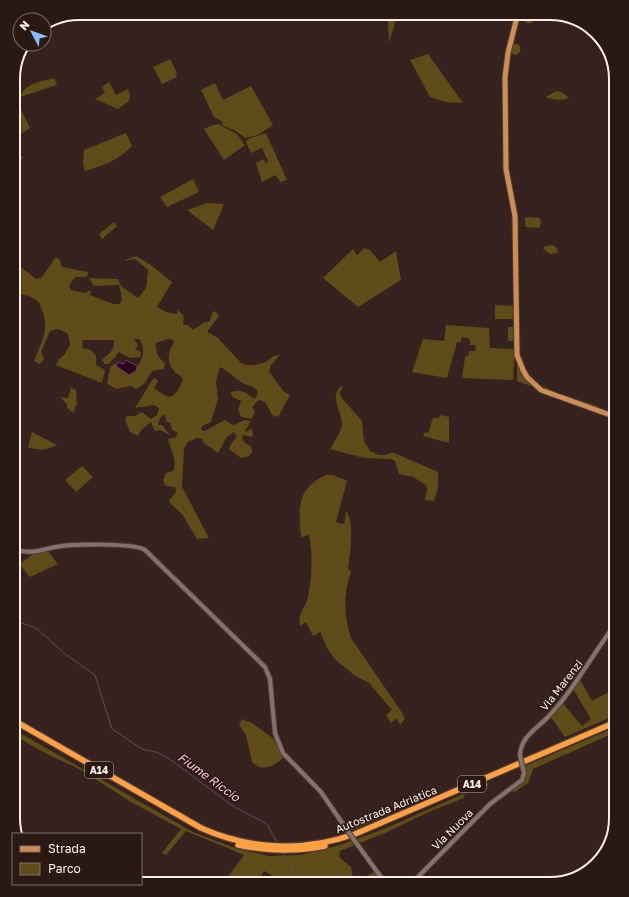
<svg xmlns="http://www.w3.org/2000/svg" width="629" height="897" viewBox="0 0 629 897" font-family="'Golos Text',sans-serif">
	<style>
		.green { fill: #5e4b18 }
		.water { fill: #2c0123; stroke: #6a485f }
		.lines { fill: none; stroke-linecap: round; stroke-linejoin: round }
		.stream { stroke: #6a485f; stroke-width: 1 }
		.minor-casing { stroke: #4c3c39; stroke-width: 6 }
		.major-casing { stroke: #4c3c39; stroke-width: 7 }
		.highway-casing { stroke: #4c3c39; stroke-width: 8 }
		.minor { stroke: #876f6a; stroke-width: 4 }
		.major { stroke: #cf8c53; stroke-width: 5 }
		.highway { stroke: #ff9f43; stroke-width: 5.5 }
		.minor-bridge-casing { stroke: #4c3c39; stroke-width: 6; stroke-linecap: butt }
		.minor-bridge { stroke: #876f6a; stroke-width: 4 }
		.labels { text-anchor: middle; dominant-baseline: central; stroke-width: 3; stroke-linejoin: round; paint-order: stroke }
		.shield { fill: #2a1813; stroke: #bcaeaa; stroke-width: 1 }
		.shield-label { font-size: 10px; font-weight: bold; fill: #fbeeea }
		.street-label { font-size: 11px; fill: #fbeeea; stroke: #2a1813 }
		.water-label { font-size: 12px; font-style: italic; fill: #fbc2e9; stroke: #2a1813 }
		.rim { fill: none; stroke: #fbeeea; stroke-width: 2 }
	</style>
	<rect width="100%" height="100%" fill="#35211d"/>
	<!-- green -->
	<path class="green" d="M523.5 18a5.5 5.5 0 1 1 11 0a5.5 5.5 0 1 1-11 0Z
		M 396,19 L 389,43 L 388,21 Z
		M509.5 49a5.5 5.5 0 1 1 11 0a5.5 5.5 0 1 1-11 0Z
		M 428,54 L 463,103 L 446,102 L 430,97 L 410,60 Z
		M 170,59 L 177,73 L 176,74 L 177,77 L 162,84 L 153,67 Z
		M 54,78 L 57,85 L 20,97 C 25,83 41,82 54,78 Z
		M 109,82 L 116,95 L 128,89 L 130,95 L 129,101 L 118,109 L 95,99 L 105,93 L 102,87 Z
		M 215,83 L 223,100 L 251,86 L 273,125 L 258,135 L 245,138 L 236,131 L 222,125 L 223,122 L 214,117 L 201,90 Z
		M 557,91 L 563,93 L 569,98 C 561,101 553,100 545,97 Z
		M 16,99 L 30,128 L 21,134 L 13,125 L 13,101 Z
		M 218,124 L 237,134 L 245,145 L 224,160 L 204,129 L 213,125 Z
		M 126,133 L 132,146 C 118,160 104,166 85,171 L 83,164 L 84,150 Z
		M 266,133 L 287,180 L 281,182 L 275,175 L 262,182 L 256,163 L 264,159 L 265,163 L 268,161 L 262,148 L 251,153 L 246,142 L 248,139 Z
		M 13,145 L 23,158 L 13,165 Z
		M 193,179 L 199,192 L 167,207 L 160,197 Z
		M 207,203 L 224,204 L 213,230 L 187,210 Z
		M 528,217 L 540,218 L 541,223 L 539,228 L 525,227 L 525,218 Z
		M 114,222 L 117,226 L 102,239 L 99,234 Z
		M 553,245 L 557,248 L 558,253 L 550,254 L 543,249 L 545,246 Z
		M 364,248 L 370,250 L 380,262 L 396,251 L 401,280 L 358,307 L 323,278 L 353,249 L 357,255 Z
		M 136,256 L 152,266 L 172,282 L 157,307 L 166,312 L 177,314 L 178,310 L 184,316 L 183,325 L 188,325 L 193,330 L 203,323 L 210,321 L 212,313 L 215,311 L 219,316 L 207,332 L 218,338 L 242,364 C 253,367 266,364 273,356 L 280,355 L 271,365 L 269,371 L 283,391 L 290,395 L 278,417 L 272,415 L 265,402 L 259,400 L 252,407 L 255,411 L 252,419 L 241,417 L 238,410 L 241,401 L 233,397 L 230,393 C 240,387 247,394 255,399 L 258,393 C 257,390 257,390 255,388 C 251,385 246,386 243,383 C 234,378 229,371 220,367 L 216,381 L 218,399 L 211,422 L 202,426 L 201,430 L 205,431 L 225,420 L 233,425 L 245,420 L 251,421 L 245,431 L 246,432 L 252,428 L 253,435 L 252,437 L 243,435 L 242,438 L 244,442 L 251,447 L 252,452 L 249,456 L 241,458 L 229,449 L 231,444 L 237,436 L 234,432 L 227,437 L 218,453 L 204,443 L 201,438 L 197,438 L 188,442 L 184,448 L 182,487 L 209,538 L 197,539 L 182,514 L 170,503 L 169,500 C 172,496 178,493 175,487 L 166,486 L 163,480 L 166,473 L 173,471 C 178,460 170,449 168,439 L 176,437 L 178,433 L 172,430 L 170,423 L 166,421 L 165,414 L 160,418 L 158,425 L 162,425 L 170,435 L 160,430 L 155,431 L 151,422 L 141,430 L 138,436 L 130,432 L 125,420 L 127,416 L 135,416 L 142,412 L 151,419 L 157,415 L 159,408 L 154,405 L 135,408 L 153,379 L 156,378 L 158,381 L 154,388 L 155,389 C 159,391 162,394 166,396 C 175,400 181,385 183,379 C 180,374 176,374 173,370 C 166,361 168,351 174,343 L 173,340 L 168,339 L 156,343 C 155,351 158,358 165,363 L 164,369 L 152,371 L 144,384 L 136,389 L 130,386 L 117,389 L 107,384 L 110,367 L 116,363 L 116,367 L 129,375 C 139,367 149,352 139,339 L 134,339 L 138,345 L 135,349 L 141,352 L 140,357 L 130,358 L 119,352 L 109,364 L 105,364 L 102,360 C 108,353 115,352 114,340 L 82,340 L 83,348 L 91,350 L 96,356 L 96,365 L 105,370 L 102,383 L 56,365 L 59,359 L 65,354 L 70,345 L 68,334 L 58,329 L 50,331 L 41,352 L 44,359 L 40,364 L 34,361 C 41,344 50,329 42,310 C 41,307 40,302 36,300 C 27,293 21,298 13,286 L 13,261 L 36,279 L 41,278 L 56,257 L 60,260 L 62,267 L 88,272 L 87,277 L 75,277 L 69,286 L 71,290 L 85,293 L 91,290 L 90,295 L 113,304 L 120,304 L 122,299 L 119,285 L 94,286 L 89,278 L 118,279 L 121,286 L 138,298 L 146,288 L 148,270 L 135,259 L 123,261 Z
		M 495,305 L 514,306 L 514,319 L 495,319 Z
		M 446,325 L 489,328 L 490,348 L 515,349 L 513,380 L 462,378 L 465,357 L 468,356 L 469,351 L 475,351 L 476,345 L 470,345 L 470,339 L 462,337 L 461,342 L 457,342 L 447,378 L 412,372 L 423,339 L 444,341 Z
		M 508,327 L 514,327 L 514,341 L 508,341 Z
		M 519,353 C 524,357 524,370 530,377 C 545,392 578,399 598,406 L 597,408 C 565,397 526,391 519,353 Z
		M 517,365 L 518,365 L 531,386 L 517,381 Z
		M 342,386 L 343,387 L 340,393 L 341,397 L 362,421 L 364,441 L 370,451 L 379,455 L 386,455 L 392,452 L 438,472 L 438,487 L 434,501 L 425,500 L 427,489 L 426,485 L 413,477 L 399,474 L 395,461 L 391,459 L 364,458 L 330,449 C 334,442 342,431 342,423 C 342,413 328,395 342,386 Z
		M 71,388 L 76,390 L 77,404 L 73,413 L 67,408 L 67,404 L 60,397 L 68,398 Z
		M 441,415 L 449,417 L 449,443 L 423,436 L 425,432 L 428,433 L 433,418 L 439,418 Z
		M 32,432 L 57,445 C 48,450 37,451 28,447 Z
		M 82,466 L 93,477 L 76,492 L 65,480 Z
		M 326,475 L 333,475 L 347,481 L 336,522 L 343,524 L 345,521 L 346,511 C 355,521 350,555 348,568 L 351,572 C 343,593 344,617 351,638 L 403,714 L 405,719 L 400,725 L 397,718 L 391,723 L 386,715 L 392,710 L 369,683 L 354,675 L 336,660 L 328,650 L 320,632 L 313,636 L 306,622 L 300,626 C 297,613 306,608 308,597 C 312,578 313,554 309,535 L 301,537 C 298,508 297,488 326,475 Z
		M 47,550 L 58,564 L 30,577 L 19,564 L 36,552 Z
		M 580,680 L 592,701 L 616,688 L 616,712 L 611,715 L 611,717 L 565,737 L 550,716 L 562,702 L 582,726 L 591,719 L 573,689 Z
		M 242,719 L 252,723 L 274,739 L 283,758 C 273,767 263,772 252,762 L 246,735 L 239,725 Z
		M 616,727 L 616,732 L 533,769 L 528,783 L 513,793 L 512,790 L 524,780 L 525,766 Z
		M 13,729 L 193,832 L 235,848 L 269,856 L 300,855 L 340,845 L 386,828 L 488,783 L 489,785 L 466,793 L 464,795 L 464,798 L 431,811 L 385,833 L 340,851 L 339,857 L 351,867 L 353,878 L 352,880 L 355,884 L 375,871 L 385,884 L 275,884 L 273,876 L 264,871 L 257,884 L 232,884 L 226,879 L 244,855 L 186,831 L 166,855 L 162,853 L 181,829 L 131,802 L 83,771 L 45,753 L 13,735 Z
		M 327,798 L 348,825 L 357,825 L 401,809 L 349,831 Z"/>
	<!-- water -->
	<path class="water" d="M 126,360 L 137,366 L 136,371 L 129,375 L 116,366 L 118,362 L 123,364 Z"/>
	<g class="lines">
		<!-- stream -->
		<path class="stream" d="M 13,620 L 36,628 L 65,654 L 95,675 L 112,729 L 142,749 L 156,752 L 168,758 L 233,806 L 267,824 L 278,844
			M 282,852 L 301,884"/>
		<defs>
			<path id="minor" d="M 13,549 C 31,556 44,548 62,546 C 76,544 135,543 145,550 L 265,667 L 270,679 L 275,733 L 283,753 L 321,792 L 347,830
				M 520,755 C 521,737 535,730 547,718 C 574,690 592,655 616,623
				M 357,844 L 386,884
				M 411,884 L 490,804 L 522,780 L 524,773"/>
			<path id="major" d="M 518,13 L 508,53 L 505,77 L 506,169 L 515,216 L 517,355 L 523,370 L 527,377 L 541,390 L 616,417"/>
			<path id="highway" d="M 13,720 L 201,828 C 250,850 304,852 355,834 L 616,722
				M 238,845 C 267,851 296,852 325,846"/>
		</defs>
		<!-- minor casing -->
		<use href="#minor" class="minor-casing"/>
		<!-- major casing -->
		<use href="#major" class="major-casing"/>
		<!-- highway casing -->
		<use href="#highway" class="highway-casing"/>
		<!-- minor -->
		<use href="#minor" class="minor"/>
		<!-- major -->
		<use href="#major" class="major"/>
		<!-- highway -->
		<use href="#highway" class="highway"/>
		<defs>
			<path id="minor-bridge" d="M 520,755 L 524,773
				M 347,830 L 357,844"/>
		</defs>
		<!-- minor-bridge casing -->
		<use href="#minor-bridge" class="minor-bridge-casing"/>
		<!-- minor-bridge -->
		<use href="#minor-bridge" class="minor-bridge"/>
	</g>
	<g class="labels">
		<!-- shield labels -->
		<g class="shield">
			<rect x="85" y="762" width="28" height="16" rx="3"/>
			<rect x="458" y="776" width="28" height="16" rx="3"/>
		</g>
		<g class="shield-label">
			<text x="99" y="770">A14</text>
			<text x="472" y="784">A14</text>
		</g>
		<!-- street labels -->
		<g class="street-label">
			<text transform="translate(561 685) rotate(-52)">Via Marenzi</text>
			<text transform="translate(386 809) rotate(-22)">Autostrada Adriatica</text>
			<text transform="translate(452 829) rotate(-45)">Via Nuova</text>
		</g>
		<!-- water labels -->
		<g class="water-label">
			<text transform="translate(209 777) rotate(36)">Fiume Riccio</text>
		</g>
	</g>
	<!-- crop -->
	<path d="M0 0H629V897H0ZM79 20H550A59 59 0 0 1 609 79V818A59 59 0 0 1 550 877H79A59 59 0 0 1 20 818V79A59 59 0 0 1 79 20Z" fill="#2a1813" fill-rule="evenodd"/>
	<path class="rim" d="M79 20H550A59 59 0 0 1 609 79V818A59 59 0 0 1 550 877H79A59 59 0 0 1 20 818V79A59 59 0 0 1 79 20Z"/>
	<!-- legend -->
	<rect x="12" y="833" width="130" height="52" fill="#2a1813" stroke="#7e6e69"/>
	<rect x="20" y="846" width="20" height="6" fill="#cf8c53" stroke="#7e6e69"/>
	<text x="48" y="853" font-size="12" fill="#fbeeea">Strada</text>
	<rect x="20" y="863" width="20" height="12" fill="#5e4b18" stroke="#7e6e69"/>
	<text x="48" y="873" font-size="12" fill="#fbeeea">Parco</text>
	<!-- north arrow -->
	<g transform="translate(32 32) rotate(311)"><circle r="19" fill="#2a1813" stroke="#7e6e69"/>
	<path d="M0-3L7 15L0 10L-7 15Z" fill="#8abafc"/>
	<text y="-6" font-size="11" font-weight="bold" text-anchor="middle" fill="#fbeeea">N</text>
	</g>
</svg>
